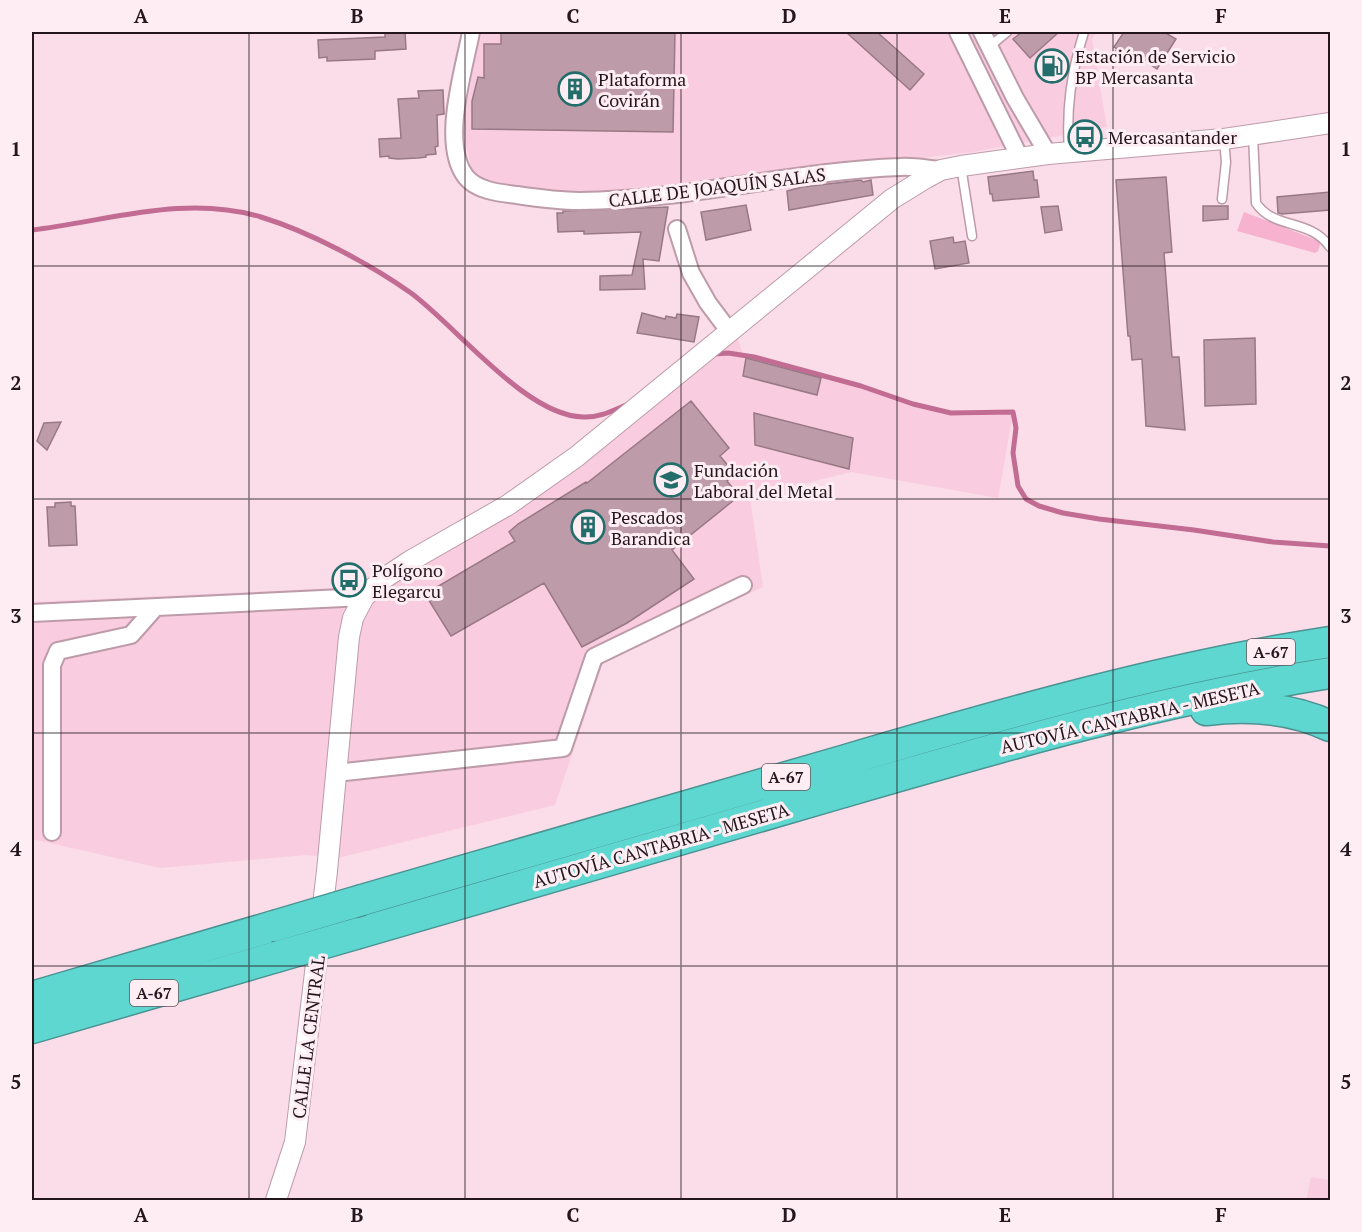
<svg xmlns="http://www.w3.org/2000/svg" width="1362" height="1232" viewBox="0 0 1362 1232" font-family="'PT Serif',serif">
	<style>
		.built { fill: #f9cddf }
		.green { fill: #f6b2cf }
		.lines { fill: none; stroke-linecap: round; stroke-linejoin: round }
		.stream { stroke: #c26b93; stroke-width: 5 }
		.building { fill: #be9ba9; stroke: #997885; stroke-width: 1.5 }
		.service-casing { stroke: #bd9ba9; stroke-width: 11 }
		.minor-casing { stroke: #bd9ba9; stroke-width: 20 }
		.tertiary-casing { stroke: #bd9ba9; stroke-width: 22 }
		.motorway-casing { stroke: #4a9392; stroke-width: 33 }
		.service { stroke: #fff; stroke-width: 8 }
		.minor { stroke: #fff; stroke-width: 16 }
		.tertiary { stroke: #fff; stroke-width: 20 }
		.motorway { stroke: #5fd7d1; stroke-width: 30 }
		.motorway-bridge-casing { stroke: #4a9392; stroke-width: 33; stroke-linecap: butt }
		.motorway-bridge { stroke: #5fd7d1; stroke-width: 30 }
		.grid { fill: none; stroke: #23161c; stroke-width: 1.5; stroke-opacity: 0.55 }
		.labels { text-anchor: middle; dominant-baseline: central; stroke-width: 6; stroke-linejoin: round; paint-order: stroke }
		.shield { fill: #feeef4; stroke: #65575d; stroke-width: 1.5 }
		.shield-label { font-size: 16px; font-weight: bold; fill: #23161c }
		.poi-label { font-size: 18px; fill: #23161c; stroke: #feeef4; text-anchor: start }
		.street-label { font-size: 18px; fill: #23161c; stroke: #feeef4 }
		.neatline { fill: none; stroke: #23161c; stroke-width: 2 }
		.grid-label { font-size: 20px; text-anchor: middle; font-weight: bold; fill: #23161c }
	</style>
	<rect width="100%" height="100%" fill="#fadde8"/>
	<!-- built -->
	<path class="built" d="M 481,32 L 1097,32 L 1092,39 L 1107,127 L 973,152 L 631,191 L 560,193 L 481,181 L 472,171 L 466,145 L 465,120 L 472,74 Z
		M 731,316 L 743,355 L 861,387 L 917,407 L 961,416 L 1013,414 L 998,498 L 851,472 L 750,497 L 763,587 L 604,660 L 555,805 L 338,858 L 306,855 L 160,868 L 32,839 L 32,602 L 356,587 L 541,474 L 637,393 Z
		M 1311,1177 L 1330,1180 L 1330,1200 L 1306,1200 Z"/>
	<!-- green -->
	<path class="green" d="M 1244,212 L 1319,241 L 1320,245 L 1318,251 L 1315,253 L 1237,231 Z"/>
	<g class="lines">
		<!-- stream -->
		<path class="stream" d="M 32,230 C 108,221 185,194 261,217 C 310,232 370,264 411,293 C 456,326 526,416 583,417 C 598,418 612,411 626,405
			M 714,354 L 728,353 L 754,357 L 861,386 L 913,404 L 951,413 L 1013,412 L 1016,428 L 1013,453 L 1018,486 L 1026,499 L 1039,506 L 1063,513 L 1099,519 L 1194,530 L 1273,542 L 1330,546"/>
	</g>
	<!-- building -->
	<path class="building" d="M 385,32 L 405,32 L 406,49 L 375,51 L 375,59 L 327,61 L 327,57 L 319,58 L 318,40 L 385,37 Z
		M 501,32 L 675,32 L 673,132 L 472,129 L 472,101 L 478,77 L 484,78 L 484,44 L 501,44 Z
		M 846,32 L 877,32 L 924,74 L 910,90 Z
		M 1022,32 L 1059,32 L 1030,58 L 1013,39 Z
		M 1124,32 L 1164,32 L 1176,39 L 1157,69 L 1135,54 L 1132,58 L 1129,56 L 1125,62 L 1113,55 L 1117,49 L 1114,47 Z
		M 443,90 L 444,114 L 437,115 L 438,146 L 435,147 L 436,154 L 426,155 L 426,157 L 418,158 L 398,159 L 389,158 L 389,156 L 380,157 L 379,139 L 401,138 L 398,99 L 419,98 L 418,91 Z
		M 1033,171 L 1034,180 L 1037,180 L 1039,197 L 993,201 L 992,194 L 990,194 L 988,177 Z
		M 1166,177 L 1172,252 L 1164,253 L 1172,357 L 1179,357 L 1185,430 L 1146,426 L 1142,359 L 1132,360 L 1130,336 L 1128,336 L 1116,180 Z
		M 861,180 L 863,182 L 871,180 L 873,195 L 789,210 L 787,191 L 802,187 Z
		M 1330,192 L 1330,210 L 1282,214 L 1278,213 L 1277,197 Z
		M 746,205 L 751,230 L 706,240 L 701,212 Z
		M 1058,206 L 1062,230 L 1045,233 L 1041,207 Z
		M 1203,206 L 1228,206 L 1228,219 L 1203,221 Z
		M 668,207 L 659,261 L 643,259 L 645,289 L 600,290 L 600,276 L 632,275 L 641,232 L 584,234 L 584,231 L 558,232 L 557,213 L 563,213 L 563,211 Z
		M 953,237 L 954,243 L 965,241 L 969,263 L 935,269 L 930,241 Z
		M 642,313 L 665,319 L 666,316 L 676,318 L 677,314 L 699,317 L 694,342 L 637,333 Z
		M 1255,338 L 1256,404 L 1205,406 L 1204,340 Z
		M 746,358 L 821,378 L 817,395 L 743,376 Z
		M 691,401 L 729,448 L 720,456 L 735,474 L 727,481 L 739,496 L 672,550 L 694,579 L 627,623 L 582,647 L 544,583 L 451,636 L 425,594 L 515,541 L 509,532 L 518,524 L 586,482 L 587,483 Z
		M 754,413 L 853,438 L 849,469 L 755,445 Z
		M 61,422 L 47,450 L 37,441 L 44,423 Z
		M 71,502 L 71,506 L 75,506 L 77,545 L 49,546 L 47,507 L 55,507 L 55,503 Z"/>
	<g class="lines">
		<defs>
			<path id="service" d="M 989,47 L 1007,32
				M 1253,135 L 1256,203 C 1274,230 1310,218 1330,247
				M 1069,152 C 1066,109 1071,73 1084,32
				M 961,166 L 972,236
				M 1222,199 L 1226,162 L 1224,140"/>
			<path id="minor" d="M 471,32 C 464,70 440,144 466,177 C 477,191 501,193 517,195 C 537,198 559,201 580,201 C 688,200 793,171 900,167 C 914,166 928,169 941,170
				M 958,32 L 1020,158
				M 982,32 L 1015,98 L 1048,154
				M 677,229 L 691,273 L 708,303 L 729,331
				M 32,613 L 364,597
				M 336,773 L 563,748 L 594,657 L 743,585
				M 52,832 L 52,665 L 58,651 L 131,635 L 154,609"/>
			<path id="tertiary" d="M 276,1200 L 295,1142 L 327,871 L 349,637 L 353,618 L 364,597 L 383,579 L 410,561 L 508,505 L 576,457 L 892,199 L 926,178 L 941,170 L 961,166 L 1048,154 L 1224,139 L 1330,123"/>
			<path id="motorway" d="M 1206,710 C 1248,705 1292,708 1330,726
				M 362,900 C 524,854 685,807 846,760 C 1006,713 1166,667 1330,642
				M 359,933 C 519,886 680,840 840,793 C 1002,746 1163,699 1330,673
				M 32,997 L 274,926
				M 32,1028 L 276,957"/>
		</defs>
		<!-- service casing -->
		<use href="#service" class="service-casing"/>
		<!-- minor casing -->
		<use href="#minor" class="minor-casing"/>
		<!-- tertiary casing -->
		<use href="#tertiary" class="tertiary-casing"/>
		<!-- motorway casing -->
		<use href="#motorway" class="motorway-casing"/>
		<!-- service -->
		<use href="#service" class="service"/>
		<!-- minor -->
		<use href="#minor" class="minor"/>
		<!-- tertiary -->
		<use href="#tertiary" class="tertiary"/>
		<!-- motorway -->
		<use href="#motorway" class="motorway"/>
		<defs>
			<path id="motorway-bridge" d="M 274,926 L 362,900
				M 276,957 L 359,933"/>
		</defs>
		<!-- motorway-bridge casing -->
		<use href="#motorway-bridge" class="motorway-bridge-casing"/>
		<!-- motorway-bridge -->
		<use href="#motorway-bridge" class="motorway-bridge"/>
	</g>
	<!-- grid -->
	<path class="grid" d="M 249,32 L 249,1200M 465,32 L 465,1200M 681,32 L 681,1200M 897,32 L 897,1200M 1113,32 L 1113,1200M 32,266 L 1330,266M 32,499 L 1330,499M 32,733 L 1330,733M 32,966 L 1330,966"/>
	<!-- icons -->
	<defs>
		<symbol id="fuel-ring" viewBox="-11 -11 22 22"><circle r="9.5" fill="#feeef4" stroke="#236e6b" stroke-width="1.5"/><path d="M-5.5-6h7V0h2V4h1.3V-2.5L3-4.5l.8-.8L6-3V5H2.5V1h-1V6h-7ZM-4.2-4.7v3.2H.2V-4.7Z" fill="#236e6b"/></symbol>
		<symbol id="building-ring" viewBox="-11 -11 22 22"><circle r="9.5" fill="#feeef4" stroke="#236e6b" stroke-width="1.5"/><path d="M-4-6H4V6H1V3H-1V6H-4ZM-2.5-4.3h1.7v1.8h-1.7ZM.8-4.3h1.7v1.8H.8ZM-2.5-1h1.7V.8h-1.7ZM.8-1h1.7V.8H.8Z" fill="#236e6b"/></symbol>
		<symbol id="bus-ring" viewBox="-11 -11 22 22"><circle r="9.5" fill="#feeef4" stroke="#236e6b" stroke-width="1.5"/><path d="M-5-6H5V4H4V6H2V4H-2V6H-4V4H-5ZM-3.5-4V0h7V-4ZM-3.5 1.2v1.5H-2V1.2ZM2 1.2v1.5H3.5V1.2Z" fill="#236e6b"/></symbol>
		<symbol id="school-ring" viewBox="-11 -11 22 22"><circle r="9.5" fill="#feeef4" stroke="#236e6b" stroke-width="1.5"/><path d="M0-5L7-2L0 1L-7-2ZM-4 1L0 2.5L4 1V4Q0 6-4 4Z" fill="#236e6b"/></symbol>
	</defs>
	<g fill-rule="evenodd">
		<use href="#fuel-ring" x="1033" y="47" width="38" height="38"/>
		<use href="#building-ring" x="556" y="70" width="38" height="38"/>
		<use href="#bus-ring" x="1066" y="118" width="38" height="38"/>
		<use href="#school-ring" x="652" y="461" width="38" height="38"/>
		<use href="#building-ring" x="569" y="508" width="38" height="38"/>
		<use href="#bus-ring" x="330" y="561" width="38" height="38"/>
	</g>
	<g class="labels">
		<!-- shield labels -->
		<g class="shield">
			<rect x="1247" y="639" width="48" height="26" rx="4.5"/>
			<rect x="762" y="764" width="48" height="26" rx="4.5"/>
			<rect x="130" y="980" width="48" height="26" rx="4.5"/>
		</g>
		<g class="shield-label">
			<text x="1271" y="652">A-67</text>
			<text x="786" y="777">A-67</text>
			<text x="154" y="993">A-67</text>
		</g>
		<!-- poi labels -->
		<g class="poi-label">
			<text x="1075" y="56">Estación de Servicio<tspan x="1075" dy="21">BP Mercasanta</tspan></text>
			<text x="598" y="79">Plataforma<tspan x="598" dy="21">Covirán</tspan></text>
			<text x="1108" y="137">Mercasantander</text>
			<text x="694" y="470">Fundación<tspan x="694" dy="21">Laboral del Metal</tspan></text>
			<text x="611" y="517">Pescados<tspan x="611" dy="21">Barandica</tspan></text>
			<text x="372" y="570">Polígono<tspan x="372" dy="21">Elegarcu</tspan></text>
		</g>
		<!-- street labels -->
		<g class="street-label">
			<text transform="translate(717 187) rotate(-7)">CALLE DE JOAQUÍN SALAS</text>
			<text transform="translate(1130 717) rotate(-13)">AUTOVÍA CANTABRIA - MESETA</text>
			<text transform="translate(661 845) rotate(-16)">AUTOVÍA CANTABRIA - MESETA</text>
			<text transform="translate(308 1037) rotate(-83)">CALLE LA CENTRAL</text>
		</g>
	</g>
	<!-- border -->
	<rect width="1362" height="1232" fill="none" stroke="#feeef4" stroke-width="66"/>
	<rect x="33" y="33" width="1296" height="1166" class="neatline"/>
	<g class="grid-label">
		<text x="141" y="23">A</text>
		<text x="357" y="23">B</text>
		<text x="573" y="23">C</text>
		<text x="789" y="23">D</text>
		<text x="1005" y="23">E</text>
		<text x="1221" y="23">F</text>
		<text x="16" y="156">1</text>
		<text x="1346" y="156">1</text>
		<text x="16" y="390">2</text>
		<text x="1346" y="390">2</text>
		<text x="16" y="623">3</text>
		<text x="1346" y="623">3</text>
		<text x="16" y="856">4</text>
		<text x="1346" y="856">4</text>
		<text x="16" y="1089">5</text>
		<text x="1346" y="1089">5</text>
		<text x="141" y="1222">A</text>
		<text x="357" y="1222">B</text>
		<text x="573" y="1222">C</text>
		<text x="789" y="1222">D</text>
		<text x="1005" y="1222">E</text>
		<text x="1221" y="1222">F</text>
	</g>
</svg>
